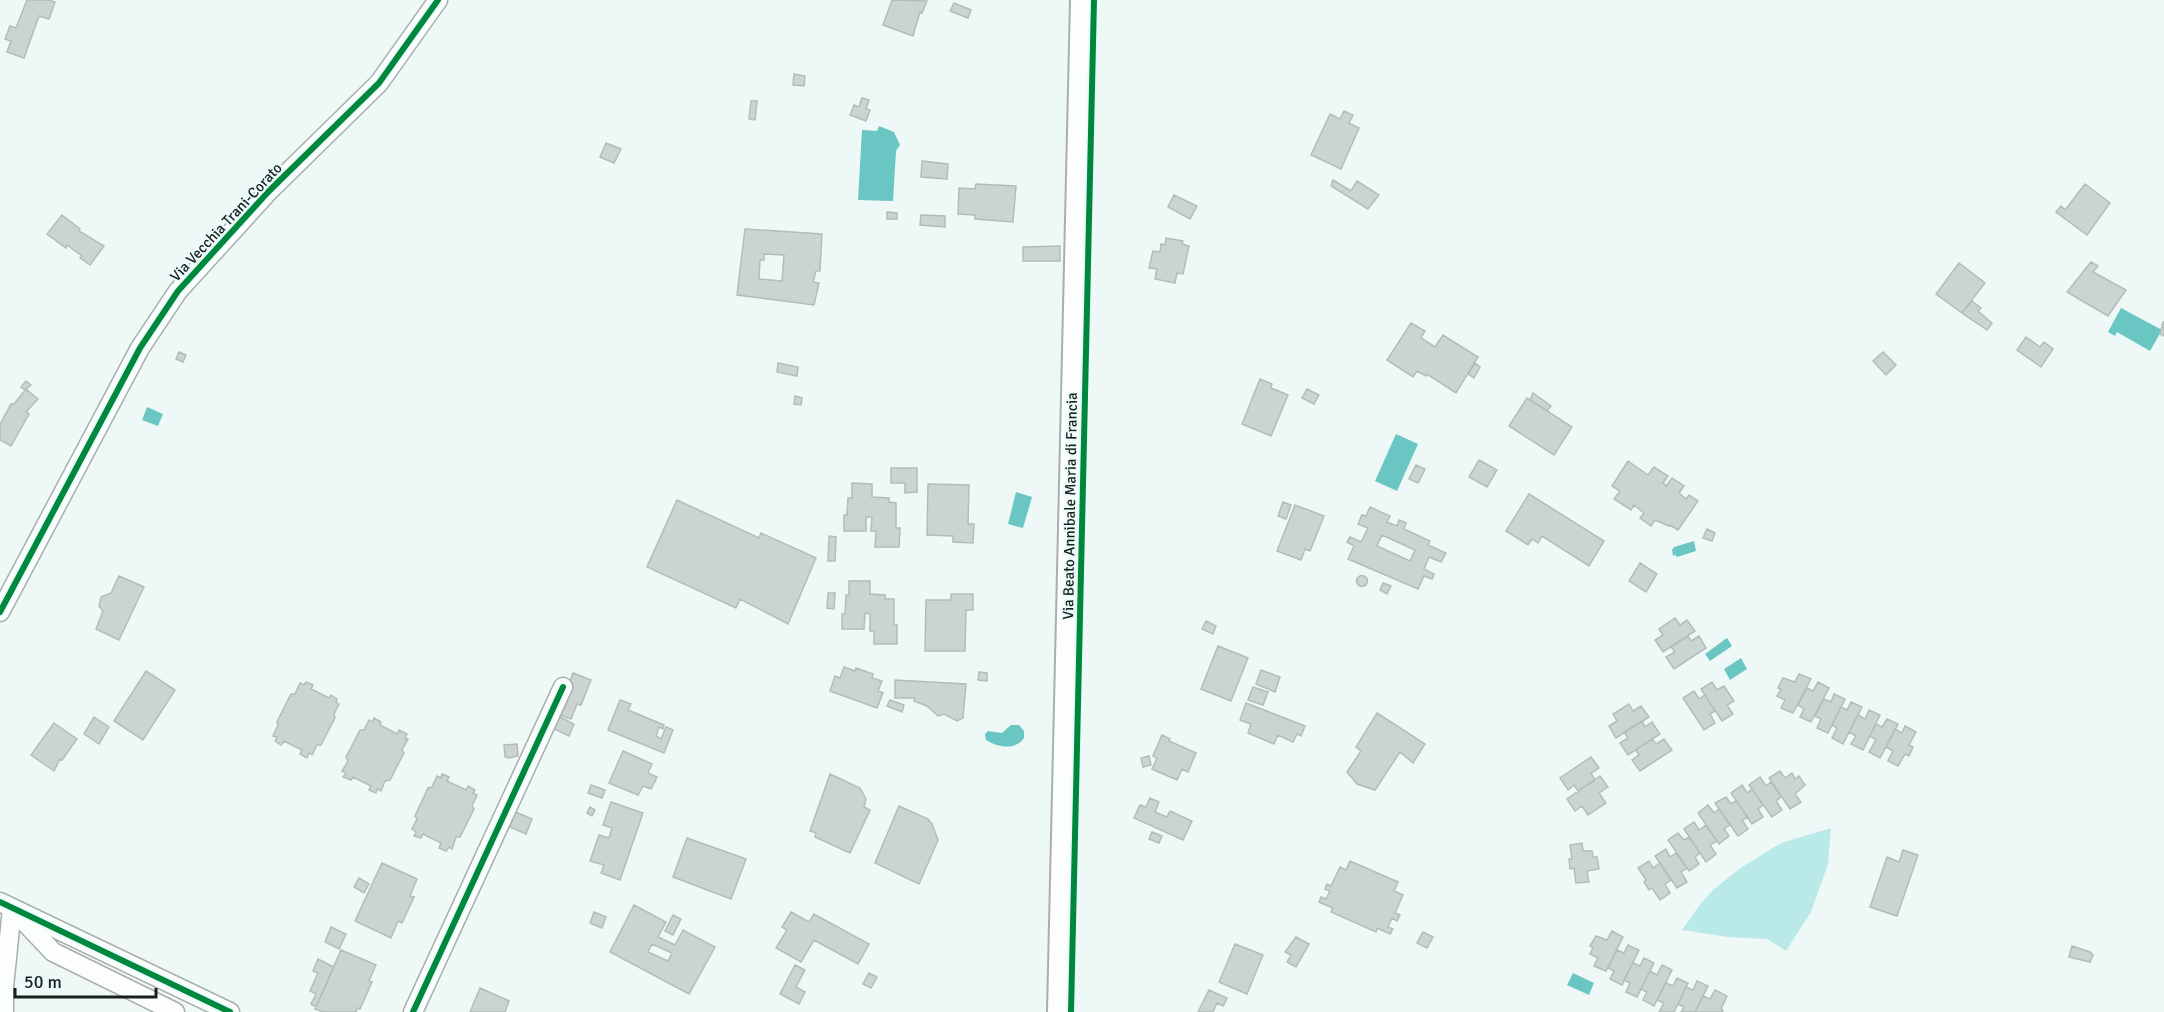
<svg xmlns="http://www.w3.org/2000/svg" width="2164" height="1012" viewBox="0 0 2164 1012" font-family="Signika,sans-serif">
	<style>
		.green { fill: #baeae7 }
		.water { fill: #6ac6c3 }
		.building { fill: #ccd4d3; stroke: #b4bcbb; stroke-width: 1.5; fill-rule: evenodd }
		.lines { fill: none; stroke-linecap: round; stroke-linejoin: round }
		.minor-casing { stroke: #a8afae; stroke-width: 21 }
		.major-casing { stroke: #a8afae; stroke-width: 26 }
		.minor { stroke: #fcfefe; stroke-width: 18 }
		.major { stroke: #fcfefe; stroke-width: 22 }
		.cycleway-casing { stroke: #ebfbfa; stroke-width: 10 }
		.cycleway { stroke: #00873e; stroke-width: 6 }
		.labels { text-anchor: middle; dominant-baseline: central; stroke-width: 4.5; stroke-linejoin: round; paint-order: stroke }
		.street-label { font-size: 15px; fill: #191f1f; stroke: #ebfbfa }
	</style>
	<rect width="100%" height="100%" fill="#eef8f6"/>
	<!-- green -->
	<path class="green" d="M 1831,828 L 1828,864 L 1811,912 L 1786,951 L 1767,939 L 1728,937 L 1682,930 L 1701,903 L 1714,889 L 1742,867 L 1781,843 Z"/>
	<!-- water -->
	<path class="water" d="M 879,126 L 894,132 L 900,145 L 896,151 L 893,201 L 858,200 L 862,130 L 877,131 Z
		M 2121,308 L 2162,330 L 2150,351 L 2117,332 L 2115,336 L 2108,332 Z
		M 147,407 L 163,414 L 158,426 L 142,420 Z
		M 1396,434 L 1418,444 L 1397,491 L 1375,481 Z
		M 1016,492 L 1032,497 L 1023,528 L 1008,524 Z
		M 1694,541 L 1696,551 L 1677,557 L 1675,555 L 1673,556 L 1672,550 L 1674,547 Z
		M 1727,638 L 1732,646 L 1710,661 L 1705,654 Z
		M 1741,658 L 1747,669 L 1730,680 L 1724,669 Z
		M 1011,725 L 1019,725 L 1024,731 L 1024,738 C 1015,751 997,747 986,740 L 985,734 L 988,731 L 1002,733 Z
		M 1573,973 L 1594,983 L 1589,995 L 1567,985 Z"/>
	<!-- building -->
	<path class="building" d="M 27,0 L 49,0 L 55,2 L 49,19 L 39,16 L 24,58 L 7,52 L 11,41 L 5,39 L 10,26 L 16,28 Z
		M 892,0 L 927,1 L 922,13 L 920,12 L 913,36 L 883,25 Z
		M 954,3 L 971,10 L 968,18 L 950,11 Z
		M 794,74 L 805,76 L 804,86 L 793,85 Z
		M 862,98 L 869,100 L 866,109 L 870,110 L 866,121 L 850,115 L 854,105 L 859,107 Z
		M 751,101 L 757,101 L 755,120 L 749,119 Z
		M 1344,111 L 1353,115 L 1349,123 L 1359,128 L 1341,169 L 1311,155 L 1330,114 L 1340,119 Z
		M 606,143 L 621,149 L 614,163 L 600,157 Z
		M 922,161 L 948,164 L 947,179 L 921,177 Z
		M 1333,180 L 1351,191 L 1357,181 L 1379,195 L 1368,209 L 1331,186 Z
		M 976,184 L 1016,186 L 1013,222 L 975,219 L 975,215 L 958,214 L 959,188 L 975,189 Z
		M 2085,184 L 2110,203 L 2087,235 L 2056,212 L 2061,206 L 2065,210 Z
		M 1174,195 L 1197,206 L 1190,219 L 1168,207 Z
		M 887,212 L 897,213 L 897,219 L 887,219 Z
		M 62,215 L 80,229 L 79,231 L 104,246 L 90,265 L 80,258 L 82,256 L 67,245 L 66,248 L 47,234 Z
		M 921,215 L 945,216 L 945,227 L 920,225 Z
		M 745,229 L 822,234 L 820,271 L 816,271 L 813,282 L 819,283 L 814,305 L 737,295 ZM 764,254 L 784,255 L 782,281 L 759,279 L 760,260 L 764,260 Z
		M 1166,238 L 1183,241 L 1182,244 L 1189,246 L 1183,274 L 1177,273 L 1175,283 L 1155,279 L 1157,269 L 1149,268 L 1153,251 L 1160,252 L 1161,244 L 1165,245 Z
		M 1060,246 L 1060,261 L 1023,261 L 1023,247 Z
		M 2091,262 L 2098,266 L 2093,272 L 2126,290 L 2108,316 L 2067,292 Z
		M 1959,263 L 1985,283 L 1962,313 L 1936,294 Z
		M 1972,301 L 1981,308 L 1978,311 L 1992,323 L 1987,330 L 1962,313 Z
		M 2163,322 L 2164,322 L 2164,336 L 2160,334 Z
		M 1411,323 L 1425,331 L 1421,338 L 1435,347 L 1443,335 L 1478,357 L 1456,393 L 1427,374 L 1426,376 L 1417,371 L 1413,377 L 1387,360 Z
		M 2026,337 L 2040,347 L 2044,342 L 2053,349 L 2041,367 L 2017,350 Z
		M 179,352 L 186,355 L 183,362 L 176,359 Z
		M 1883,352 L 1896,365 L 1886,375 L 1873,361 Z
		M 778,363 L 798,367 L 797,376 L 777,372 Z
		M 1475,363 L 1480,367 L 1474,378 L 1468,374 Z
		M 1260,379 L 1272,384 L 1271,388 L 1288,395 L 1271,436 L 1242,424 Z
		M 26,381 L 31,385 L 25,390 L 21,387 Z
		M 26,389 L 38,399 L 26,412 L 29,414 L 11,446 L 0,440 L 0,424 L 11,404 L 14,404 Z
		M 1307,389 L 1319,395 L 1314,404 L 1302,398 Z
		M 1533,393 L 1551,406 L 1547,411 L 1530,400 Z
		M 795,396 L 802,398 L 801,405 L 794,404 Z
		M 1527,398 L 1572,427 L 1554,455 L 1509,426 Z
		M 1479,460 L 1497,470 L 1487,487 L 1469,477 Z
		M 1628,461 L 1648,475 L 1654,467 L 1668,476 L 1663,483 L 1666,486 L 1672,478 L 1684,486 L 1679,493 L 1686,499 L 1689,495 L 1698,501 L 1678,530 L 1670,525 L 1669,526 L 1655,520 L 1651,526 L 1640,518 L 1644,513 L 1634,505 L 1631,510 L 1614,499 L 1620,491 L 1612,486 Z
		M 1416,465 L 1425,469 L 1418,483 L 1409,479 Z
		M 891,468 L 917,468 L 917,492 L 905,493 L 905,483 L 891,483 Z
		M 852,483 L 872,484 L 872,497 L 889,498 L 889,502 L 896,503 L 896,528 L 900,528 L 899,547 L 875,547 L 876,531 L 871,531 L 872,517 L 866,517 L 866,531 L 844,531 L 844,515 L 847,515 L 848,498 L 852,498 Z
		M 928,484 L 969,485 L 968,524 L 974,524 L 973,543 L 953,542 L 953,536 L 927,535 Z
		M 1529,494 L 1604,541 L 1589,566 L 1542,536 L 1538,543 L 1532,539 L 1528,545 L 1506,531 Z
		M 677,500 L 759,538 L 761,533 L 816,558 L 788,624 L 740,599 L 736,608 L 647,567 Z
		M 1283,502 L 1291,505 L 1286,519 L 1278,516 Z
		M 1295,505 L 1324,516 L 1310,551 L 1305,549 L 1301,560 L 1277,551 Z
		M 1370,507 L 1390,516 L 1387,522 L 1397,526 L 1399,520 L 1406,523 L 1404,529 L 1430,541 L 1428,545 L 1446,553 L 1441,562 L 1429,557 L 1424,569 L 1434,574 L 1432,579 L 1424,576 L 1418,589 L 1348,559 L 1354,546 L 1347,542 L 1350,537 L 1361,542 L 1368,528 L 1358,524 L 1362,515 L 1366,516 ZM 1382,535 L 1415,550 L 1410,561 L 1377,546 Z
		M 1707,529 L 1715,533 L 1712,541 L 1703,538 Z
		M 829,536 L 836,537 L 835,561 L 828,561 Z
		M 1640,563 L 1657,574 L 1646,592 L 1629,581 Z
		M1356.5 581a5.5 5.5 0 1 1 11 0a5.5 5.5 0 1 1-11 0Z
		M 119,576 L 144,587 L 119,640 L 96,629 L 103,611 L 99,606 L 101,597 L 111,593 Z
		M 849,581 L 870,581 L 870,594 L 885,595 L 885,599 L 894,599 L 894,625 L 897,625 L 897,644 L 874,644 L 874,631 L 870,631 L 870,614 L 865,613 L 864,629 L 842,629 L 842,614 L 845,614 L 846,595 L 849,595 Z
		M 1383,583 L 1391,586 L 1387,594 L 1380,590 Z
		M 828,593 L 835,593 L 834,609 L 827,608 Z
		M 951,594 L 973,594 L 973,610 L 966,610 L 965,651 L 925,651 L 926,600 L 951,600 Z
		M 1675,618 L 1680,625 L 1687,620 L 1695,631 L 1663,652 L 1655,640 L 1663,635 L 1659,629 Z
		M 1206,621 L 1216,626 L 1213,634 L 1202,629 Z
		M 1688,636 L 1691,641 L 1699,636 L 1706,648 L 1674,669 L 1666,657 L 1675,652 L 1671,647 Z
		M 1218,646 L 1248,658 L 1231,701 L 1201,689 Z
		M 844,667 L 855,671 L 856,668 L 873,674 L 872,678 L 882,681 L 878,691 L 883,693 L 877,708 L 830,691 L 835,676 L 840,678 Z
		M 1261,670 L 1280,677 L 1275,692 L 1256,684 Z
		M 146,671 L 175,690 L 143,740 L 114,721 Z
		M 979,672 L 987,673 L 987,681 L 978,680 Z
		M 573,673 L 591,680 L 581,705 L 577,704 L 571,719 L 557,714 Z
		M 1799,674 L 1811,679 L 1793,713 L 1781,708 L 1785,700 L 1777,696 L 1781,689 L 1778,688 L 1783,678 L 1795,682 Z
		M 895,680 L 966,684 L 963,718 L 957,721 L 944,714 L 938,716 L 927,706 L 914,701 L 915,698 L 895,698 Z
		M 306,682 L 313,685 L 311,689 L 329,698 L 331,695 L 337,699 L 336,702 L 339,704 L 334,714 L 335,718 L 321,745 L 317,745 L 312,755 L 309,753 L 307,758 L 300,754 L 302,750 L 284,741 L 281,745 L 275,741 L 277,737 L 273,736 L 278,725 L 277,722 L 291,694 L 295,694 L 300,683 L 304,685 Z
		M 1712,682 L 1717,690 L 1724,686 L 1734,701 L 1727,705 L 1733,714 L 1722,721 L 1701,689 Z
		M 1818,682 L 1829,688 L 1811,722 L 1800,717 L 1804,709 L 1798,705 L 1807,688 L 1813,691 Z
		M 1253,687 L 1268,692 L 1263,705 L 1248,700 Z
		M 1694,691 L 1699,699 L 1705,695 L 1715,711 L 1710,714 L 1715,723 L 1704,730 L 1683,698 Z
		M 1834,694 L 1845,699 L 1828,733 L 1817,728 L 1821,719 L 1815,716 L 1824,699 L 1831,702 Z
		M 620,700 L 631,704 L 628,710 L 664,725 L 663,729 L 659,727 L 656,736 L 661,739 L 666,727 L 673,730 L 664,753 L 608,730 Z
		M 890,700 L 904,705 L 902,712 L 887,706 Z
		M 1851,702 L 1862,707 L 1843,744 L 1832,738 L 1837,728 L 1832,725 L 1841,707 L 1847,710 Z
		M 1246,703 L 1305,726 L 1301,736 L 1297,734 L 1293,742 L 1278,735 L 1274,744 L 1248,733 L 1251,724 L 1240,720 Z
		M 1629,704 L 1633,711 L 1641,706 L 1649,717 L 1616,738 L 1609,726 L 1617,721 L 1613,714 Z
		M 1869,710 L 1880,715 L 1863,750 L 1851,744 L 1856,736 L 1849,732 L 1858,715 L 1865,719 Z
		M 1377,713 L 1425,744 L 1413,763 L 1400,752 L 1375,790 L 1357,784 L 1347,772 L 1361,751 L 1356,747 Z
		M 556,715 L 574,724 L 569,736 L 550,727 Z
		M 94,717 L 109,727 L 99,744 L 84,734 Z
		M 374,718 L 381,722 L 380,725 L 397,734 L 399,730 L 407,734 L 405,738 L 408,739 L 402,750 L 404,753 L 390,780 L 385,781 L 381,791 L 377,789 L 376,793 L 369,790 L 371,786 L 353,777 L 351,780 L 343,777 L 346,773 L 342,771 L 348,761 L 346,757 L 360,730 L 364,730 L 369,720 L 372,722 Z
		M 1887,719 L 1898,724 L 1880,758 L 1869,752 L 1876,740 L 1870,736 L 1876,724 L 1882,727 Z
		M 1642,721 L 1645,727 L 1652,722 L 1660,734 L 1628,755 L 1620,743 L 1628,738 L 1624,732 Z
		M 54,723 L 77,739 L 62,760 L 60,759 L 54,771 L 31,755 Z
		M 1905,726 L 1916,732 L 1909,745 L 1913,747 L 1909,756 L 1905,754 L 1898,766 L 1888,761 L 1893,751 L 1886,747 L 1895,729 L 1902,733 Z
		M 1162,735 L 1170,739 L 1169,741 L 1196,753 L 1188,772 L 1182,769 L 1177,780 L 1152,769 L 1157,758 L 1153,756 Z
		M 1652,739 L 1656,744 L 1664,739 L 1672,750 L 1640,771 L 1632,760 L 1639,755 L 1636,750 Z
		M 517,744 L 518,756 L 509,758 L 505,757 L 504,745 Z
		M 623,751 L 652,764 L 648,773 L 657,777 L 651,789 L 643,786 L 638,795 L 609,783 Z
		M 1149,756 L 1151,765 L 1143,767 L 1141,758 Z
		M 1591,757 L 1599,768 L 1591,773 L 1595,780 L 1578,791 L 1574,785 L 1568,790 L 1560,778 Z
		M 1780,771 L 1785,778 L 1792,773 L 1795,779 L 1799,776 L 1805,785 L 1795,794 L 1801,802 L 1790,809 L 1769,778 Z
		M 442,774 L 449,777 L 447,781 L 466,790 L 468,786 L 475,790 L 473,793 L 477,795 L 472,806 L 474,809 L 460,837 L 456,837 L 452,849 L 449,847 L 446,851 L 439,848 L 441,843 L 423,834 L 421,838 L 414,836 L 416,832 L 412,829 L 417,819 L 415,816 L 428,788 L 432,787 L 437,776 L 441,778 Z
		M 830,774 L 860,788 L 866,799 L 864,807 L 870,810 L 850,853 L 815,837 L 816,833 L 810,831 Z
		M 1600,776 L 1608,787 L 1599,793 L 1606,803 L 1588,815 L 1582,806 L 1575,811 L 1567,799 Z
		M 1760,777 L 1766,786 L 1771,782 L 1781,797 L 1776,801 L 1782,810 L 1772,817 L 1749,785 Z
		M 591,785 L 605,790 L 602,798 L 588,793 Z
		M 1742,785 L 1747,793 L 1752,789 L 1763,805 L 1758,809 L 1763,817 L 1752,824 L 1731,793 Z
		M 1726,797 L 1731,804 L 1736,801 L 1748,817 L 1742,820 L 1748,829 L 1738,836 L 1715,803 Z
		M 1150,798 L 1159,802 L 1155,812 L 1167,817 L 1170,811 L 1192,821 L 1183,840 L 1134,818 L 1140,805 L 1146,807 Z
		M 611,802 L 643,813 L 620,880 L 601,873 L 604,865 L 590,861 L 599,835 L 609,838 L 612,828 L 603,825 Z
		M 1708,805 L 1714,813 L 1719,809 L 1730,825 L 1724,829 L 1729,836 L 1719,844 L 1698,813 Z
		M 899,806 L 928,819 L 932,824 L 938,840 L 919,884 L 875,863 Z
		M 590,807 L 595,810 L 592,816 L 587,813 Z
		M 511,810 L 532,819 L 526,834 L 505,825 Z
		M 1694,822 L 1699,830 L 1706,825 L 1717,841 L 1710,845 L 1716,854 L 1706,862 L 1684,829 Z
		M 1152,832 L 1162,836 L 1159,843 L 1149,839 Z
		M 1678,833 L 1684,840 L 1689,837 L 1700,853 L 1695,857 L 1699,864 L 1689,871 L 1668,840 Z
		M 687,838 L 746,859 L 731,899 L 673,877 Z
		M 1582,843 L 1583,851 L 1592,851 L 1593,857 L 1597,857 L 1599,869 L 1587,871 L 1589,882 L 1576,883 L 1574,868 L 1570,869 L 1569,859 L 1572,859 L 1570,845 Z
		M 1666,849 L 1670,857 L 1676,853 L 1687,868 L 1681,872 L 1687,882 L 1677,888 L 1655,856 Z
		M 1903,850 L 1918,855 L 1897,916 L 1870,907 L 1887,857 L 1899,862 Z
		M 1350,861 L 1398,882 L 1394,891 L 1403,895 L 1395,913 L 1400,915 L 1397,921 L 1392,918 L 1388,927 L 1393,929 L 1390,934 L 1377,928 L 1376,932 L 1331,912 L 1333,908 L 1319,902 L 1321,897 L 1326,899 L 1330,891 L 1325,889 L 1327,884 L 1331,886 L 1340,867 L 1346,870 Z
		M 1649,861 L 1653,868 L 1660,863 L 1671,880 L 1665,884 L 1670,893 L 1660,900 L 1652,888 L 1649,890 L 1644,882 L 1646,880 L 1638,868 Z
		M 382,863 L 417,879 L 410,896 L 414,897 L 402,923 L 398,921 L 391,938 L 355,921 Z
		M 359,878 L 369,884 L 364,893 L 354,887 Z
		M 634,905 L 666,922 L 658,937 L 675,945 L 683,930 L 715,947 L 689,994 L 610,952 ZM 652,944 L 672,953 L 668,961 L 648,952 Z
		M 594,912 L 606,917 L 602,928 L 590,923 Z
		M 791,912 L 809,922 L 814,914 L 869,944 L 858,964 L 814,940 L 801,962 L 776,948 L 787,930 L 782,927 Z
		M 673,915 L 681,919 L 673,935 L 665,931 Z
		M 331,927 L 346,934 L 339,949 L 325,942 Z
		M 1612,931 L 1623,937 L 1606,971 L 1594,966 L 1598,958 L 1590,954 L 1593,948 L 1590,946 L 1596,936 L 1607,940 Z
		M 1423,932 L 1433,937 L 1427,948 L 1417,943 Z
		M 1296,937 L 1309,944 L 1296,967 L 1287,962 L 1291,955 L 1285,952 Z
		M 1235,944 L 1263,955 L 1247,994 L 1219,982 Z
		M 1628,945 L 1639,950 L 1622,985 L 1610,979 L 1614,971 L 1608,968 L 1617,950 L 1624,953 Z
		M 2072,946 L 2090,952 L 2093,955 L 2090,962 L 2069,957 Z
		M 341,950 L 376,965 L 369,981 L 372,982 L 360,1009 L 357,1008 L 356,1012 L 323,1012 L 315,1009 Z
		M 1644,958 L 1654,963 L 1637,997 L 1626,992 L 1630,983 L 1624,980 L 1633,963 L 1640,966 Z
		M 318,959 L 334,967 L 316,1007 L 311,1004 L 316,994 L 310,991 L 318,973 L 313,971 Z
		M 795,965 L 805,970 L 796,987 L 805,992 L 799,1004 L 780,994 Z
		M 1662,965 L 1672,970 L 1654,1006 L 1643,1000 L 1647,992 L 1641,989 L 1650,971 L 1657,975 Z
		M 869,973 L 877,977 L 871,988 L 863,984 Z
		M 1677,978 L 1688,983 L 1674,1012 L 1659,1012 L 1664,1003 L 1657,1000 L 1666,983 L 1673,986 Z
		M 1697,981 L 1708,986 L 1695,1012 L 1681,1012 L 1684,1007 L 1678,1004 L 1686,987 L 1693,990 Z
		M 480,988 L 509,1001 L 505,1012 L 470,1012 Z
		M 1209,990 L 1227,998 L 1223,1006 L 1217,1003 L 1213,1012 L 1198,1012 Z
		M 1715,990 L 1727,996 L 1721,1009 L 1723,1010 L 1722,1012 L 1695,1012 L 1703,996 L 1710,999 Z"/>
	<g class="lines">
		<defs>
			<path id="minor" d="M 0,612 L 140,348 L 178,291 L 269,191 L 379,83 L 438,0
				M 0,902 L 230,1012
				M 19,916 L 53,952 L 175,1012
				M 4,1012 L 4,987 L 12,908
				M 413,1012 L 563,687"/>
			<path id="major" d="M 1059,1012 L 1082,0"/>
		</defs>
		<!-- minor casing -->
		<use href="#minor" class="minor-casing"/>
		<!-- major casing -->
		<use href="#major" class="major-casing"/>
		<!-- minor -->
		<use href="#minor" class="minor"/>
		<!-- major -->
		<use href="#major" class="major"/>
		<defs>
			<path id="cycleway" d="M 0,612 L 140,348 L 178,291 L 269,191 L 379,83 L 438,0
				M 0,902 L 230,1012
				M 413,1012 L 563,687
				M 1071,1012 L 1094,0"/>
		</defs>
		<!-- cycleway casing -->
		<use href="#cycleway" class="cycleway-casing"/>
		<!-- cycleway -->
		<use href="#cycleway" class="cycleway"/>
	</g>
	<g class="labels">
		<!-- street labels -->
		<g class="street-label">
			<text transform="translate(226 222) rotate(-47)">Via Vecchia Trani-Corato</text>
			<text transform="translate(1070 506) rotate(-89)">Via Beato Annibale Maria di Francia</text>
		</g>
	</g>
	<!-- scale -->
	<path d="M15 988v9h141v-9" fill="none" stroke="#191f1f" stroke-width="3"/>
	<text x="24" y="988" font-size="18" fill="#191f1f" stroke="#ebfbfa" stroke-width="4.5" paint-order="stroke">50 m</text>
</svg>
